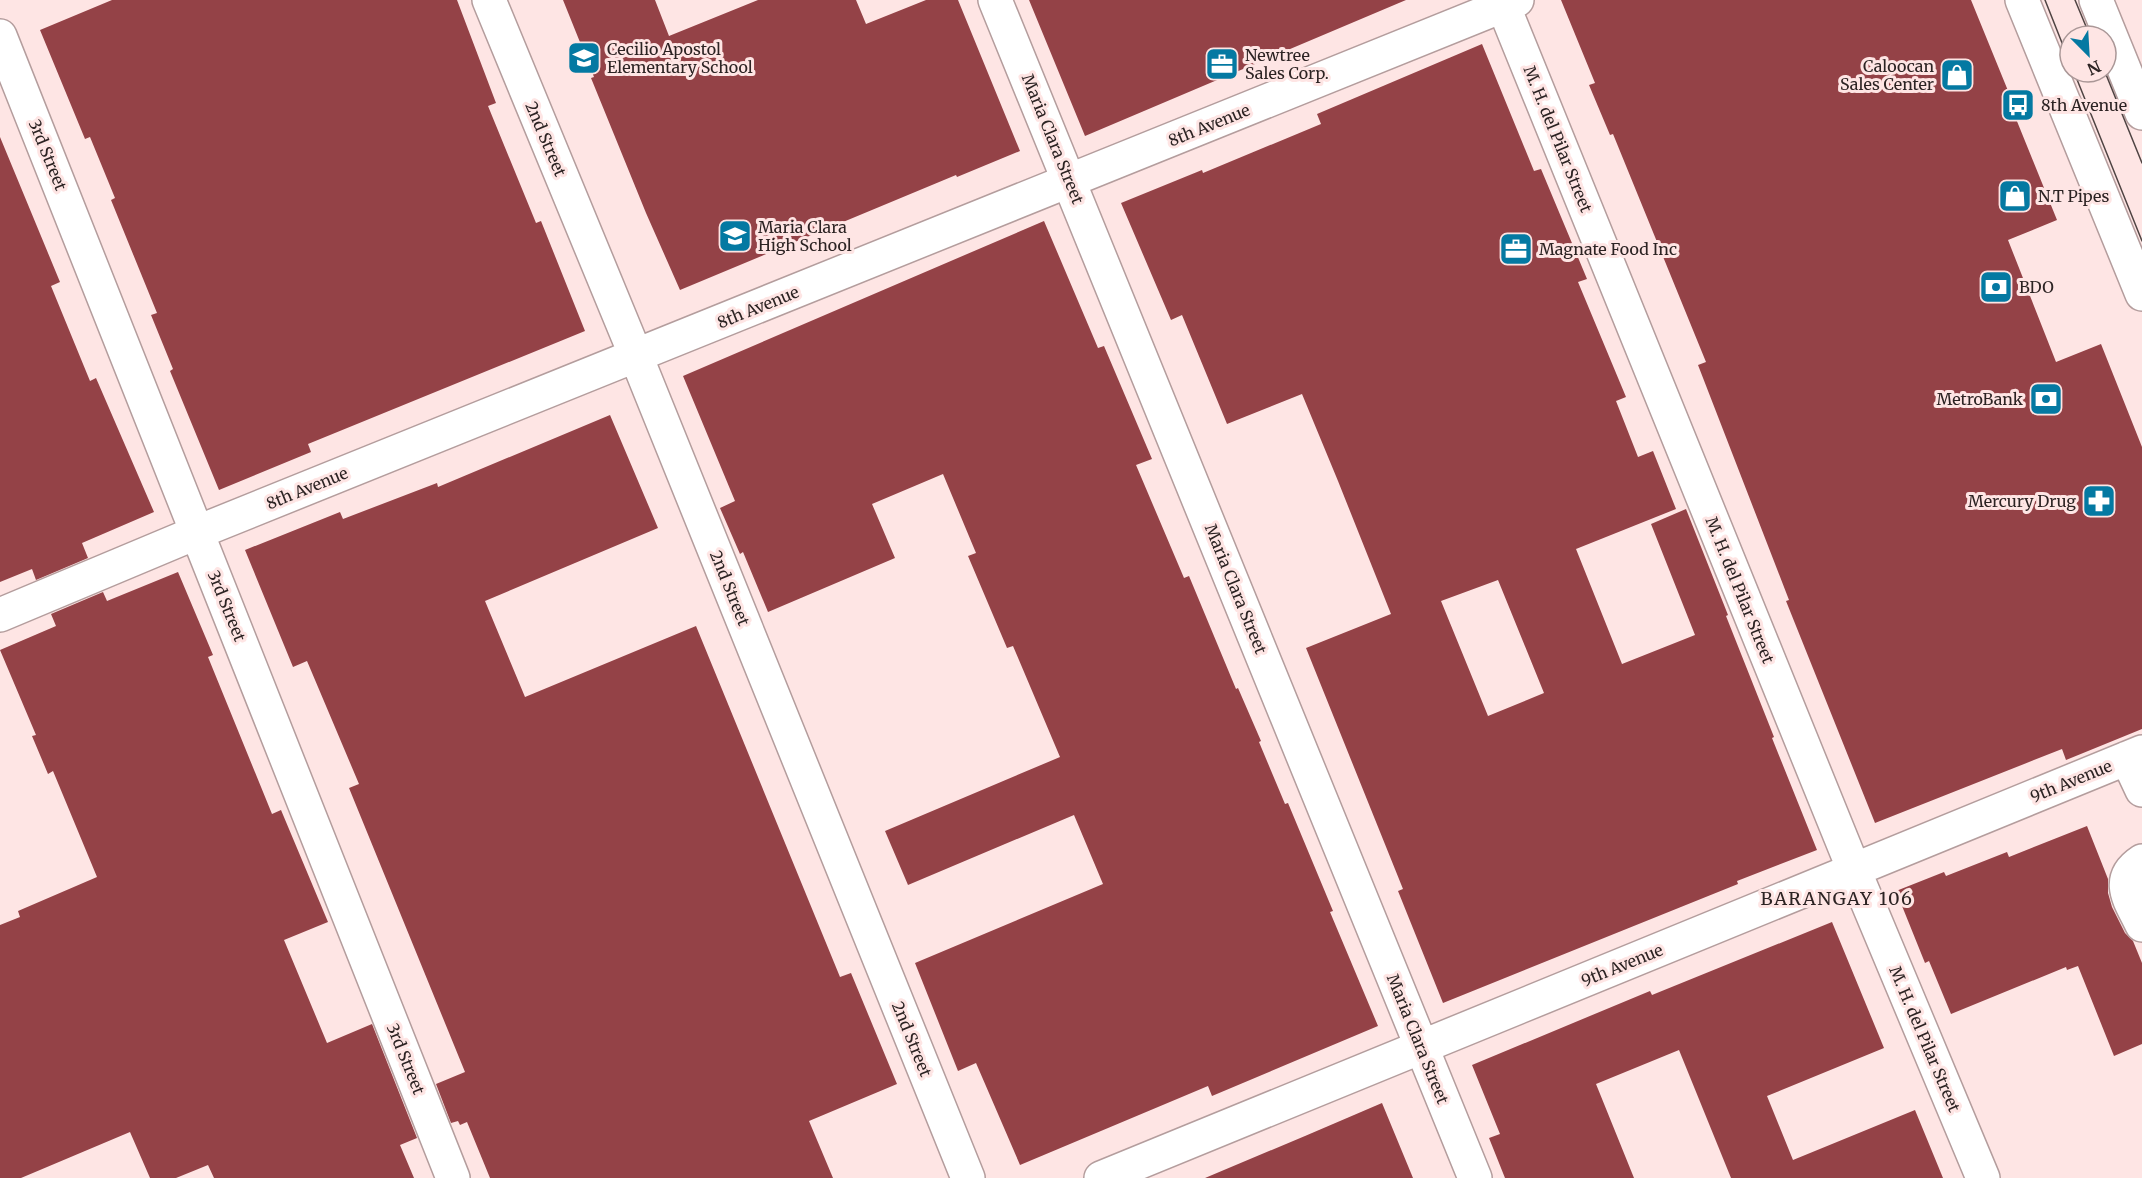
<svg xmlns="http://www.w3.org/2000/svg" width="2142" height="1178" viewBox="0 0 2142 1178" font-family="Merriweather,serif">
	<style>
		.building { fill: #944247; fill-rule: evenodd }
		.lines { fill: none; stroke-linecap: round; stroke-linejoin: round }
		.minor-casing { stroke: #b49d9d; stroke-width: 36 }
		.major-casing { stroke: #b49d9d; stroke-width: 36 }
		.minor { stroke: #fff; stroke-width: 33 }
		.major { stroke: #fff; stroke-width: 33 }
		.tram { stroke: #4f4443; stroke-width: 1.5 }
		.labels { text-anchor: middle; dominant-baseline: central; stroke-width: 6; stroke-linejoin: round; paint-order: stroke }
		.poi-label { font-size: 16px; fill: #2c2323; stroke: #fee5e4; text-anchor: start }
		.street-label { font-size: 16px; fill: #2c2323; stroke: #fee5e4 }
		.neighbourhood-label { font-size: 18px; letter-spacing: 1.5px; fill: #2c2323; stroke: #fee5e4 }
	</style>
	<rect width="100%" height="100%" fill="#fee5e4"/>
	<!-- building -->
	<path class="building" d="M 112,0 L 457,0 L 496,103 L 488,106 L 536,223 L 541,221 L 585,331 L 308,444 L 311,452 L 219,490 L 170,371 L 173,369 L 151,315 L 157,313 L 111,200 L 115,198 L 90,137 L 85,139 L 40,30 Z
		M 563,0 L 655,0 L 669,36 L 758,0 L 856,0 L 866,24 L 926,0 L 958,0 L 1020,151 L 957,177 L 956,175 L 680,290 L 646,213 L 591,78 L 594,77 Z
		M 1029,0 L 1406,0 L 1085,136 Z
		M 1561,0 L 1971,0 L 2013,103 L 2010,104 L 2057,220 L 2008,240 L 2056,362 L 2101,344 L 2142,447 L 2142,729 L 2066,760 L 2062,749 L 1875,823 L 1786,601 L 1789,600 L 1698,365 L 1706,362 L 1613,134 L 1610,135 L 1589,85 L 1595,83 Z
		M 1482,44 L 1534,171 L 1541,169 L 1587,279 L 1578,282 L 1626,397 L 1616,401 L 1638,457 L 1653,451 L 1676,509 L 1576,549 L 1622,664 L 1695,635 L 1651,524 L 1686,509 L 1728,615 L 1726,616 L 1774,737 L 1772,738 L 1817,850 L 1737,881 L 1738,884 L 1443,1003 L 1398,891 L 1403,889 L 1306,648 L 1391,614 L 1338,481 L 1302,394 L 1227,424 L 1182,315 L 1171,320 L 1121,203 L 1202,170 L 1203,173 L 1321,124 L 1317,114 ZM 1498,580 L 1544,693 L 1488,716 L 1441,601 Z
		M 0,137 L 60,282 L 51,286 L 90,381 L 96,378 L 154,512 L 82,543 L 88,558 L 36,580 L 32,569 L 0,582 Z
		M 1044,221 L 1098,348 L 1104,346 L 1152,459 L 1136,465 L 1184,578 L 1189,576 L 1236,689 L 1238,688 L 1261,741 L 1259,742 L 1285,804 L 1288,803 L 1333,911 L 1330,912 L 1378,1026 L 1212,1096 L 1208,1086 L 1020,1165 L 976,1063 L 958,1071 L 915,963 L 1103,884 L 1074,815 L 908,885 L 885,831 L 1060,757 L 1013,646 L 1007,648 L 968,556 L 976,553 L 943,474 L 872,504 L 895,558 L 768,612 L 743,552 L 740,554 L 720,508 L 735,501 L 683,376 Z
		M 610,415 L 658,528 L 485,601 L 525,697 L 696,626 L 840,977 L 851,973 L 897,1084 L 809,1121 L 833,1178 L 490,1178 L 467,1122 L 460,1125 L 458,1121 L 451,1123 L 436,1084 L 465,1072 L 349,788 L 359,784 L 307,661 L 293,667 L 245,550 L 340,512 L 343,519 L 437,483 L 438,487 Z
		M 178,572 L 213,655 L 208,657 L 272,814 L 281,810 L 328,922 L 284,940 L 327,1043 L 372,1024 L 417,1138 L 400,1145 L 414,1178 L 214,1178 L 208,1165 L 176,1178 L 150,1178 L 130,1132 L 21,1178 L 0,1178 L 0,925 L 20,917 L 18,911 L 97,877 L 53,771 L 48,774 L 32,736 L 36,735 L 0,650 L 56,626 L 51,614 L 103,592 L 107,601 Z
		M 2087,826 L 2108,879 L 2108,893 L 2112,907 L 2125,933 L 2133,941 L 2142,963 L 2142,1044 L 2114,1056 L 2078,966 L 2067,970 L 2066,967 L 1951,1014 L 1929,961 L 1925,963 L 1896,891 L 1944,872 L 1946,876 L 2007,852 L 2009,857 Z
		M 1832,922 L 1884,1048 L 1767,1096 L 1793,1160 L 1915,1110 L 1943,1178 L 1731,1178 L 1679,1050 L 1596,1084 L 1634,1178 L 1505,1178 L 1489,1138 L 1500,1134 L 1472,1065 L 1650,991 L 1652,995 Z
		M 1382,1103 L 1413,1178 L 1205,1178 L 1305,1136 Z"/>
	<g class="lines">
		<defs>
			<path id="minor" d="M 489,0 L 636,356 L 968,1178
				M 995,0 L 1475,1178
				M 1501,0 L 1854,870 L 1983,1178
				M 0,36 L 453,1178
				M 0,615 L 198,532 L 1517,0
				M 2127,758 L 2142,790
				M 2142,861 C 2113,880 2131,901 2142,925
				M 1101,1178 L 2142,752"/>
			<path id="major" d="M 2022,0 L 2142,294
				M 2096,0 L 2142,113"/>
		</defs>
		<!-- minor casing -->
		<use href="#minor" class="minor-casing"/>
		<!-- major casing -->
		<use href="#major" class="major-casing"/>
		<!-- minor -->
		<use href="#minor" class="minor"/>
		<!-- major -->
		<use href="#major" class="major"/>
		<!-- tram -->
		<path class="tram" d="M 2045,0 L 2070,63
			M 2075,0 L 2090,36
			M 2074,72 L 2142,241
			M 2105,72 L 2142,163"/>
	</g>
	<!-- icons -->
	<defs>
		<symbol id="school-square" viewBox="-11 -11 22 22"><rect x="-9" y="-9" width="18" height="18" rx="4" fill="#0479a2" stroke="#fee5e4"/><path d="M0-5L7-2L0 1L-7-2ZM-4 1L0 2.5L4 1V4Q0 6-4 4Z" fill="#fff"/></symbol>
		<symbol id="office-square" viewBox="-11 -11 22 22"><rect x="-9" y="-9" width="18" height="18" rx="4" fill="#0479a2" stroke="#fee5e4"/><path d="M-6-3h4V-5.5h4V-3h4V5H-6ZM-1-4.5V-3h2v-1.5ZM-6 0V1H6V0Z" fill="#fff"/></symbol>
		<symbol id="shop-square" viewBox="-11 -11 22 22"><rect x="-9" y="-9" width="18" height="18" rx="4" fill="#0479a2" stroke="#fee5e4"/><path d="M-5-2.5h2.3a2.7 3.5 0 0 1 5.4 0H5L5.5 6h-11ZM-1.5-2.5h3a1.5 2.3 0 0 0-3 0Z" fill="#fff"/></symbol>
		<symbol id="bus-square" viewBox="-11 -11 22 22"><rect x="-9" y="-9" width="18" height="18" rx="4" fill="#0479a2" stroke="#fee5e4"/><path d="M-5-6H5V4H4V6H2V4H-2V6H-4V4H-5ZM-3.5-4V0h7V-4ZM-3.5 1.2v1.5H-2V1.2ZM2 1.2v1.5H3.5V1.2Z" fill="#fff"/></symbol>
		<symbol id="bank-square" viewBox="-11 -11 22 22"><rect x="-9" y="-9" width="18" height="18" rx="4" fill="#0479a2" stroke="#fee5e4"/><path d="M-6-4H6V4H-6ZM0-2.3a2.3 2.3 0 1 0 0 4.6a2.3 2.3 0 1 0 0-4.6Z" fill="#fff"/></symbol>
		<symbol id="pharmacy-square" viewBox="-11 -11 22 22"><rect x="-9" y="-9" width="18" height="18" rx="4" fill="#0479a2" stroke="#fee5e4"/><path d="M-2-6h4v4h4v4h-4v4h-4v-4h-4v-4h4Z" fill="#fff"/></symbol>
	</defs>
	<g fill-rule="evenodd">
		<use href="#school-square" x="565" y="39" width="38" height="38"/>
		<use href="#office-square" x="1203" y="45" width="38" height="38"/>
		<use href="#shop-square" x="1938" y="56" width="38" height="38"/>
		<use href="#bus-square" x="1999" y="86" width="38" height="38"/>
		<use href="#shop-square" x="1996" y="177" width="38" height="38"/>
		<use href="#school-square" x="716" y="217" width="38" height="38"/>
		<use href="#office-square" x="1497" y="230" width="38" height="38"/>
		<use href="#bank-square" x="1977" y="268" width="38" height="38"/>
		<use href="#bank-square" x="2027" y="380" width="38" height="38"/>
		<use href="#pharmacy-square" x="2080" y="482" width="38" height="38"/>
	</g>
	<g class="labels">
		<!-- poi labels -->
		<g class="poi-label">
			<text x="607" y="49">Cecilio Apostol<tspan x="607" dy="18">Elementary School</tspan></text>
			<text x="1245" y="55">Newtree<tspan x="1245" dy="18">Sales Corp.</tspan></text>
			<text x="1934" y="66" text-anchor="end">Caloocan<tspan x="1934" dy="18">Sales Center</tspan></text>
			<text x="2041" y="105">8th Avenue</text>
			<text x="2038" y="196">N.T Pipes</text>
			<text x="758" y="227">Maria Clara<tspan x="758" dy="18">High School</tspan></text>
			<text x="1539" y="249">Magnate Food Inc</text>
			<text x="2019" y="287">BDO</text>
			<text x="2023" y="399" text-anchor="end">MetroBank</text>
			<text x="2076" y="501" text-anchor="end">Mercury Drug</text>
		</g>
		<!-- street labels -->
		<g class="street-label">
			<text transform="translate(1209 125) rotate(-22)">8th Avenue</text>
			<text transform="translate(546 139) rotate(67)">2nd Street</text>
			<text transform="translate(1053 139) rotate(68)">Maria Clara Street</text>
			<text transform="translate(1558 139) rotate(68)">M. H. del Pilar Street</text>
			<text transform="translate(48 155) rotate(68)">3rd Street</text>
			<text transform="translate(758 307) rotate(-22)">8th Avenue</text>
			<text transform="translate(307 488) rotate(-22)">8th Avenue</text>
			<text transform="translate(730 588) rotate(68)">2nd Street</text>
			<text transform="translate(1236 589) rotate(68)">Maria Clara Street</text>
			<text transform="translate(1740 590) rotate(68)">M. H. del Pilar Street</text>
			<text transform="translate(227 606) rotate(68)">3rd Street</text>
			<text transform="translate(2071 781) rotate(-22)">9th Avenue</text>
			<text transform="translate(1622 965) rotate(-22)">9th Avenue</text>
			<text transform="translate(912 1039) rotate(68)">2nd Street</text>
			<text transform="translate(1418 1039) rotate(68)">Maria Clara Street</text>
			<text transform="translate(1925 1039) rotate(67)">M. H. del Pilar Street</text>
			<text transform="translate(406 1059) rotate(68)">3rd Street</text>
		</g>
		<!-- neighbourhood labels -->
		<g class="neighbourhood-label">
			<text x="1837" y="898">BARANGAY 106</text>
		</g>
	</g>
	<!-- north arrow -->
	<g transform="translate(2088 54) rotate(156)"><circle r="28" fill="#fee5e4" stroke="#aa9797" stroke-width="1.5"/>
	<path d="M0-4.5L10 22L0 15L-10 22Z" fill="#0479a2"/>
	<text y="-9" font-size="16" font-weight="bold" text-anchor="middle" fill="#2c2323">N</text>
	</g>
</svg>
